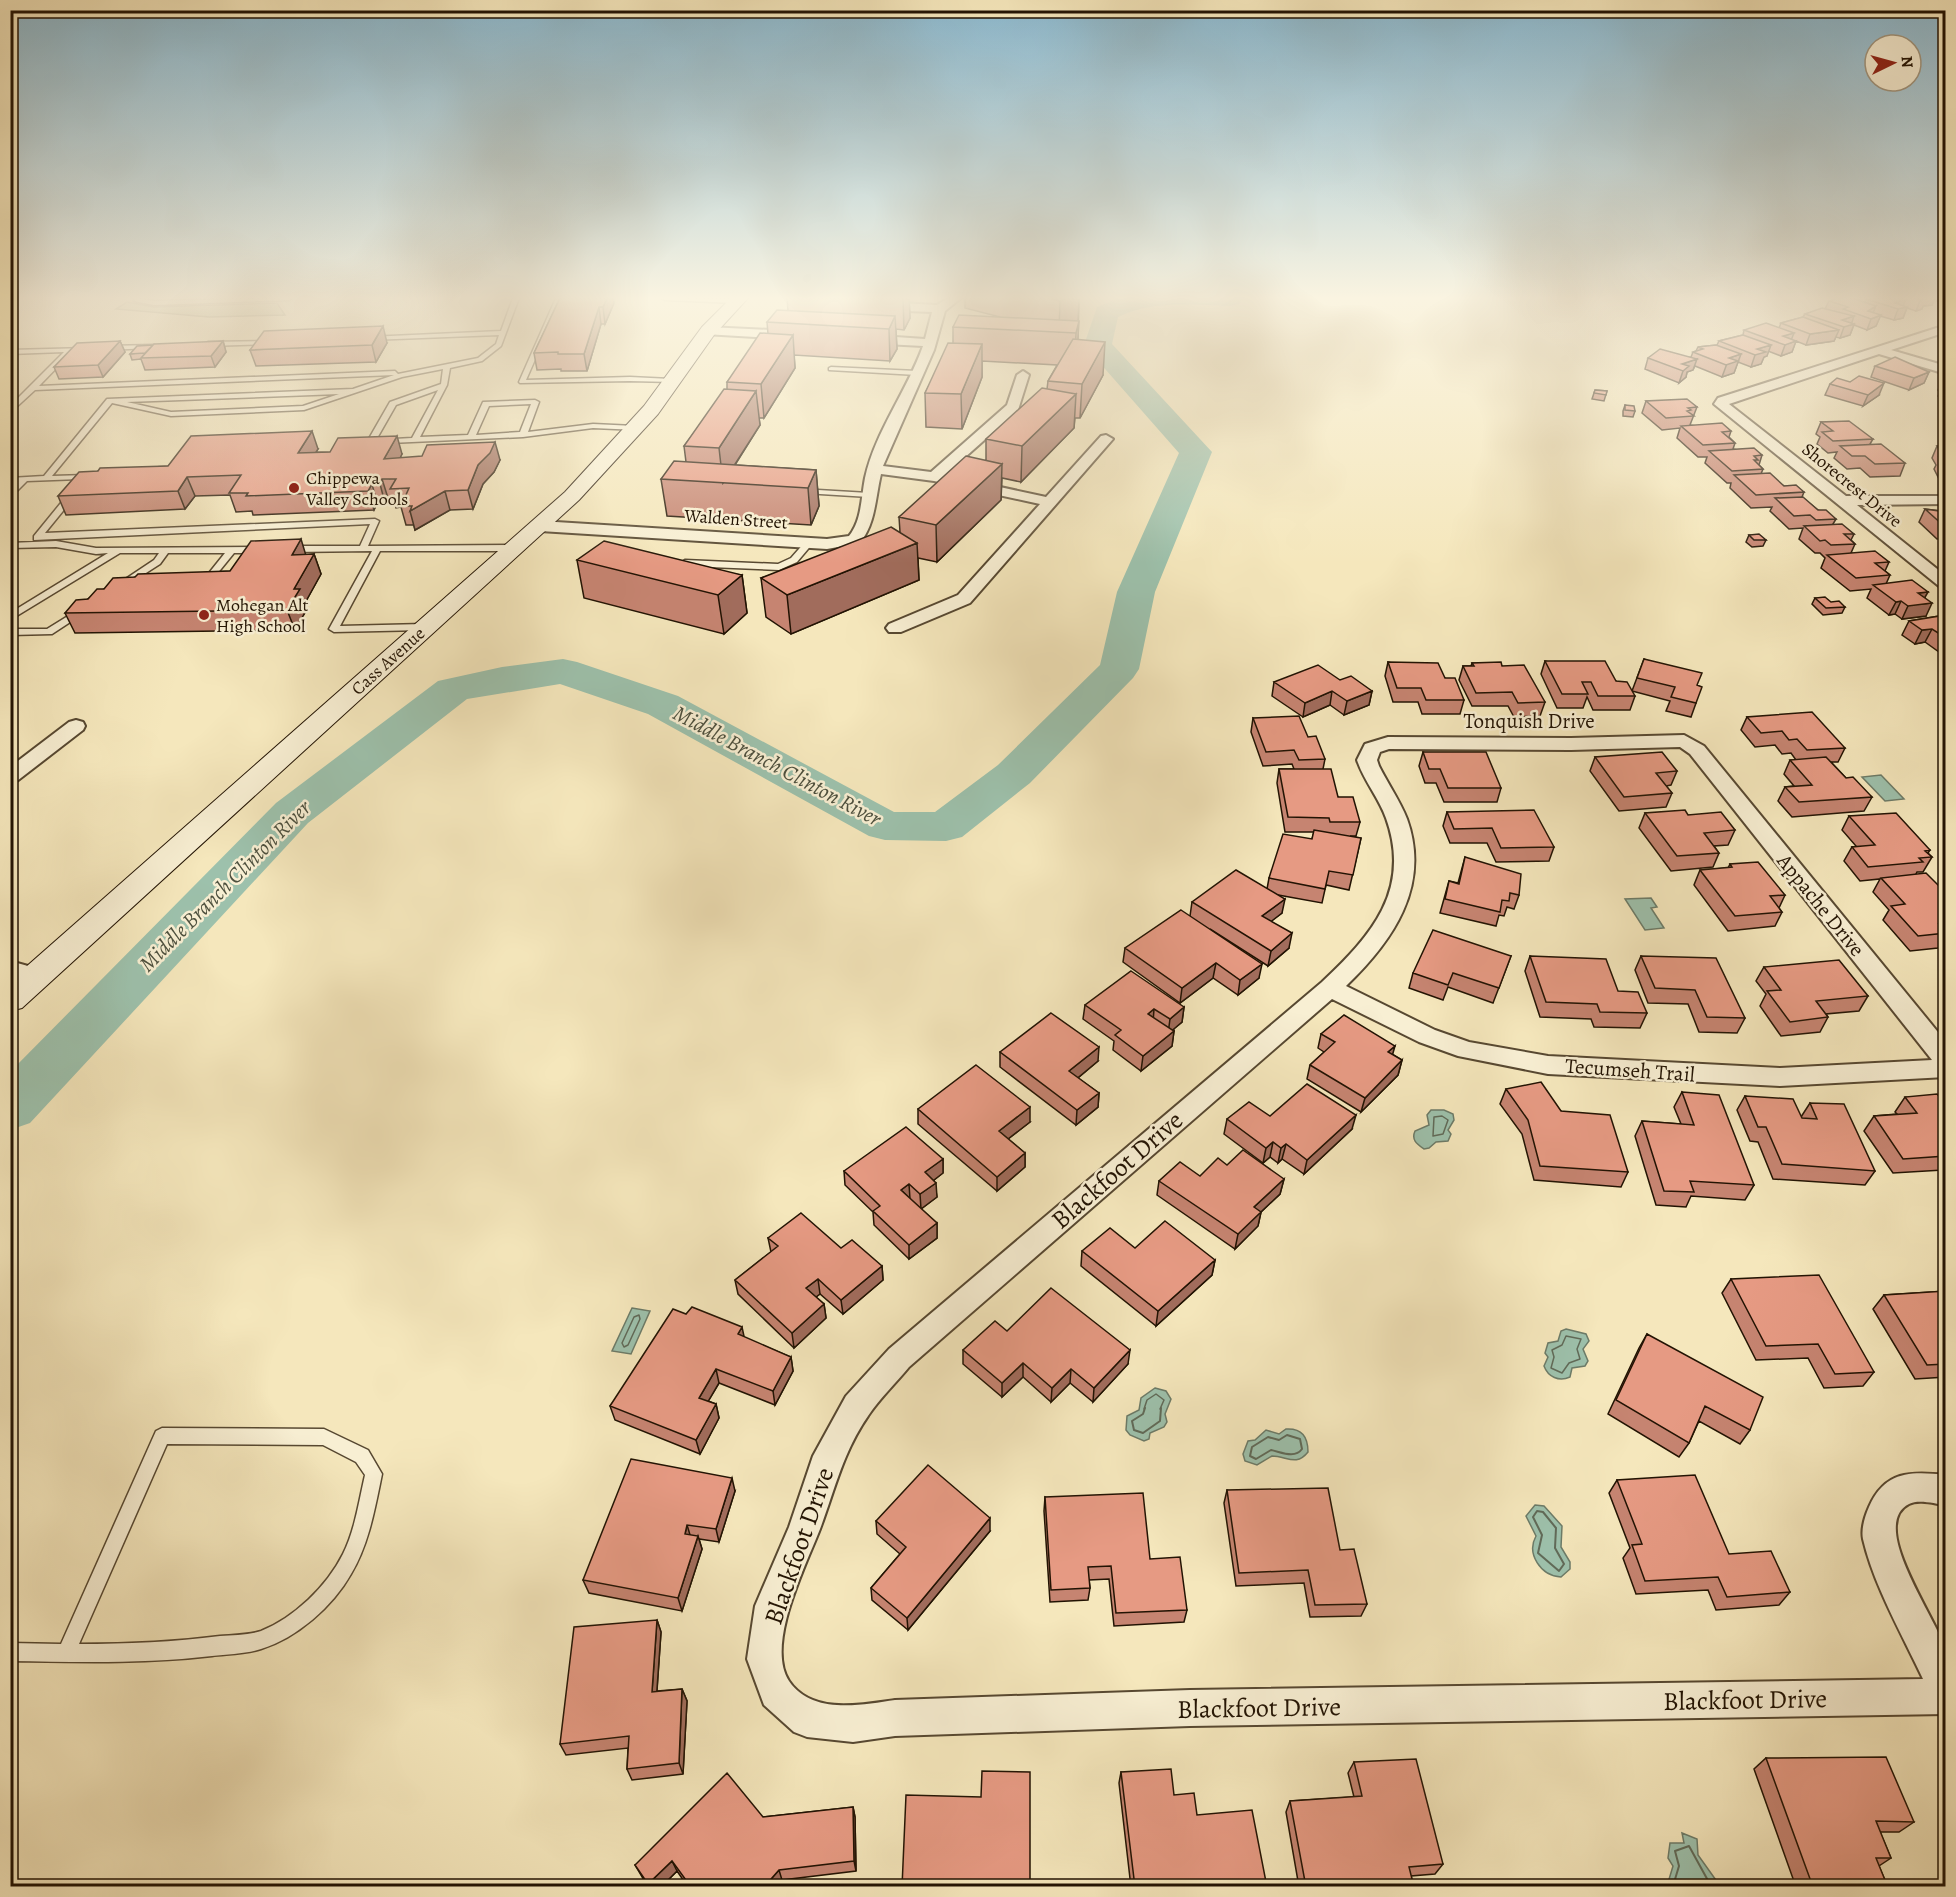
<svg xmlns="http://www.w3.org/2000/svg" width="1956" height="1897" viewBox="0 0 1956 1897" font-family="Alegreya,serif">
	<style>
		.green { fill: #bbc591; stroke: #6e6c4a; stroke-width: 1.5 }
		.water { fill: #9dc1ac; stroke: #6c7b68; stroke-width: 1.5 }
		.lines { fill: none; stroke-linecap: round; stroke-linejoin: round }
		.shore-far1 { stroke: #606a58; stroke-width: 1.5 }
		.shore { stroke: #606a58; stroke-width: 2 }
		.river { fill: #9dc1ac; fill-rule: evenodd }
		.lane-casing { stroke: #574831; stroke-width: 3 }
		.street-casing { stroke: #574831; stroke-width: 4 }
		.secondary-casing { stroke: #221303; stroke-width: 2 }
		.lane { fill: #f8efd3; fill-rule: evenodd }
		.street { fill: #f8efd3; fill-rule: evenodd }
		.secondary { fill: #f8efd3; fill-rule: evenodd }
		.wall { fill: #c68471; stroke: #221303; stroke-width: 1.5 }
		.shaded-wall { fill: #a16c5c; stroke: #221303; stroke-width: 1.5 }
		.building { fill: #e69a83; stroke: #221303; stroke-width: 1.5 }
		.poi-dot { fill: #8f2418; stroke: #f8efd3; stroke-width: 2 }
		.labels { text-anchor: middle; dominant-baseline: central; stroke-width: 5; stroke-linejoin: round; paint-order: stroke }
		.far-poi-label { font-size: 18px; fill: #221303; stroke: #f8efd3; text-anchor: start }
		.far-street-label { font-size: 18px; fill: #221303; stroke: #f8efd3 }
		.street-label { font-size: 21px; fill: #221303; stroke: #f8efd3 }
		.water-label { font-size: 22px; font-style: italic; fill: #4d503e; stroke: #f8efd3 }
		.near-street-label { font-size: 26px; fill: #221303; stroke: #f8efd3 }
	</style>
	<rect width="100%" height="100%" fill="#f5e7bc"/>
	<filter id="stains"><feTurbulence type="fractalNoise" baseFrequency=".00333" numOctaves="4"/><feColorMatrix values="0 0 0 0 .2 0 0 0 0 .09 0 0 0 0 .02 0 0 0 .5 -.17"/></filter>
	<radialGradient id="worn" r=".72"><stop offset=".6" stop-color="#630" stop-opacity="0"/><stop offset="1" stop-color="#630" stop-opacity=".3"/></radialGradient>
	<!-- green -->
	<path class="green" d="M 127,302 L 154,307 L 277,303 L 285,315 L 209,317 L 116,309 Z"/>
	<!-- water -->
	<path class="water" d="M 1881,775 L 1904,799 L 1885,801 L 1862,777 Z
		M 1651,898 L 1657,907 L 1651,908 L 1664,928 L 1645,930 L 1625,899 Z
		M 1431,1110 L 1444,1110 L 1453,1114 L 1454,1120 L 1448,1130 L 1451,1134 L 1448,1141 L 1436,1142 L 1429,1148 L 1424,1149 C 1417,1144 1411,1140 1415,1131 L 1429,1125 L 1427,1115 Z
		M 632,1308 L 650,1311 L 631,1354 L 612,1351 Z
		M 1566,1329 L 1586,1334 L 1589,1341 L 1583,1349 L 1588,1361 L 1585,1366 L 1572,1368 L 1570,1377 C 1559,1382 1548,1377 1544,1366 L 1548,1357 L 1545,1353 L 1548,1343 L 1558,1341 L 1561,1331 Z
		M 1155,1388 L 1166,1391 L 1171,1399 L 1165,1414 L 1167,1422 L 1164,1427 L 1150,1433 L 1149,1439 L 1144,1441 L 1130,1435 L 1126,1430 L 1127,1416 L 1139,1410 L 1141,1398 Z
		M 1286,1429 C 1302,1428 1308,1437 1308,1452 C 1296,1467 1287,1456 1272,1456 L 1257,1465 L 1245,1461 L 1243,1454 L 1248,1441 L 1255,1440 L 1266,1430 L 1279,1434 Z
		M 1535,1505 L 1544,1506 L 1562,1526 L 1561,1547 L 1570,1562 L 1570,1569 L 1561,1577 C 1541,1576 1526,1554 1536,1536 L 1526,1516 Z
		M 1682,1833 L 1697,1839 L 1698,1855 L 1718,1883 L 1717,1886 L 1667,1886 L 1673,1866 L 1668,1858 L 1670,1843 L 1684,1843 Z"/>
	<g class="lines">
		<!-- shore-far1 -->
		<path class="shore-far1" d="M 1442,1116 L 1448,1120 L 1443,1134 L 1433,1136 L 1434,1117 Z
			M 639,1315 L 640,1319 L 628,1345 L 624,1347 L 622,1343 L 634,1317 Z
			M 1566,1336 L 1581,1339 L 1577,1349 L 1580,1359 L 1569,1363 L 1562,1373 L 1551,1368 L 1554,1357 L 1552,1350 L 1562,1345 Z
			M 1144,1409 L 1147,1400 L 1156,1394 L 1164,1400 L 1160,1409"/>
		<!-- shore -->
		<path class="shore" d="M 1145,1408 L 1143,1414 L 1132,1421 L 1134,1430 L 1143,1433 L 1160,1421 L 1161,1408
			M 1287,1435 L 1300,1439 L 1302,1449 C 1295,1459 1281,1452 1271,1450 L 1256,1459 L 1250,1456 L 1252,1447 L 1268,1437 L 1279,1440 Z
			M 1537,1511 L 1543,1512 L 1556,1528 L 1555,1548 L 1564,1564 L 1559,1571 L 1538,1553 L 1542,1535 L 1533,1517 Z
			M 1673,1886 L 1679,1866 L 1675,1851 L 1689,1846 L 1711,1886"/>
		<!-- river -->
		<path class="river" d="M 1119,298 L 1243,298 L 1239,304 L 1230,306 C 1193,305 1153,300 1118,317 L 1112,344 L 1212,452 L 1155,592 L 1139,669 L 1133,678 L 1030,783 L 962,837 L 946,841 L 885,840 L 869,836 L 648,714 L 560,684 L 467,699 L 308,823 L 30,1123 L 10,1130 L 10,1072 L 276,803 L 438,681 L 502,667 L 563,659 L 577,662 L 678,696 L 894,812 L 935,812 L 998,765 L 1100,665 L 1117,592 L 1179,453 L 1084,345 L 1097,307 Z"/>
		<defs>
			<path id="lane" d="M 136,298 L 154,301 L 292,298 L 289,300 L 154,305 L 134,301 Z
				M 513,298 L 519,298 L 501,346 L 482,361 L 450,368 L 447,385 L 420,437 L 468,435 L 483,402 L 535,400 L 539,402 L 528,432 L 593,424 L 635,426 L 638,426 L 638,430 L 593,428 L 523,437 L 368,444 L 367,442 L 390,402 L 441,384 L 443,369 L 402,377 L 304,410 L 171,416 L 112,403 L 52,476 L 87,475 L 90,475 L 90,479 L 84,481 L 80,479 L 27,481 L 10,498 L 10,491 L 18,482 L 10,482 L 10,478 L 44,476 L 107,399 L 353,389 L 394,375 L 35,390 L 10,413 L 10,406 L 64,352 L 10,354 L 10,350 L 88,348 L 88,350 L 72,352 L 39,386 L 395,371 L 398,374 L 478,358 L 496,344 L 499,335 L 370,340 L 367,338 L 368,337 L 501,331 ZM 438,390 L 412,438 L 376,440 L 396,405 ZM 339,394 L 303,406 L 171,412 L 127,402 ZM 531,404 L 520,432 L 476,435 L 489,406 Z
				M 556,298 L 562,298 L 526,380 L 630,377 L 671,379 L 674,381 L 673,382 L 630,381 L 520,383 L 519,382 Z
				M 662,298 L 737,299 L 740,301 L 737,303 L 665,300 Z
				M 274,341 L 274,343 L 272,344 L 208,346 L 205,344 L 208,342 Z
				M 154,345 L 154,347 L 152,348 L 106,350 L 103,348 L 106,346 Z
				M 831,367 L 917,371 L 920,373 L 917,375 L 829,370 L 829,368 Z
				M 801,489 L 869,493 L 873,495 L 869,497 L 804,493 L 801,493 Z
				M 69,493 L 76,495 L 45,533 L 375,519 L 379,521 L 368,546 L 514,545 L 518,548 L 514,551 L 380,551 L 340,626 L 424,624 L 429,627 L 424,630 L 334,632 L 329,629 L 372,551 L 290,552 L 286,549 L 290,546 L 360,546 L 370,524 L 34,540 L 34,536 Z
				M 56,541 L 96,548 L 261,547 L 265,550 L 261,553 L 234,553 L 208,585 L 205,586 L 201,583 L 225,553 L 168,553 L 160,564 L 121,589 L 118,588 L 118,584 L 154,560 L 159,553 L 120,553 L 10,620 L 10,613 L 108,553 L 96,554 L 56,547 L 10,548 L 10,543 Z
				M 806,541 L 813,543 L 797,562 L 779,570 L 685,566 L 681,563 L 685,560 L 778,564 L 791,558 Z
				M 81,608 L 85,611 L 84,613 L 52,634 L 10,635 L 10,629 L 47,629 Z
				M 162,1428 L 324,1429 L 368,1450 L 382,1474 C 375,1508 369,1544 351,1574 C 333,1606 297,1638 261,1649 C 246,1654 228,1654 212,1656 C 145,1664 77,1662 10,1661 L 10,1643 L 61,1644 L 156,1431 ZM 167,1444 L 323,1445 L 356,1462 L 365,1475 C 359,1501 355,1530 343,1554 C 327,1586 294,1618 261,1631 C 249,1635 233,1635 220,1636 C 174,1642 127,1644 79,1644 Z"/>
			<path id="street" d="M 948,298 L 961,298 L 945,311 L 934,350 L 883,466 L 931,472 L 1007,405 L 1017,375 L 1023,371 L 1029,375 L 1018,410 L 945,475 L 1046,497 L 1101,436 L 1106,435 L 1113,439 L 970,603 L 901,632 L 889,632 L 886,628 L 889,624 L 958,595 L 1040,504 L 934,481 L 881,474 C 875,499 876,522 860,543 L 827,549 L 540,531 L 532,526 L 540,521 L 827,539 L 849,536 C 862,520 861,498 865,478 C 875,432 907,391 923,346 L 866,343 L 860,339 L 866,335 L 925,339 L 932,312 L 881,310 L 875,306 L 881,302 L 937,305 Z
				M 1946,325 L 1946,332 L 1891,350 L 1946,366 L 1946,374 L 1879,354 L 1729,404 L 1846,496 L 1946,496 L 1946,504 L 1857,505 L 1946,576 L 1946,589 L 1940,587 L 1714,404 L 1718,398 Z
				M 708,327 L 791,331 L 797,335 L 791,339 L 704,334 L 702,331 Z
				M 76,720 L 83,722 L 85,726 L 83,730 L 17,781 L 10,783 L 10,767 L 69,722 Z
				M 1684,735 L 1704,746 L 1946,1042 L 1946,1077 L 1780,1086 L 1548,1074 L 1458,1056 L 1419,1042 L 1332,999 L 909,1367 C 896,1383 879,1399 868,1416 C 843,1452 835,1489 820,1529 C 806,1565 765,1645 789,1681 C 812,1715 861,1705 895,1700 L 1190,1690 L 1923,1679 C 1903,1636 1874,1586 1863,1539 C 1861,1529 1865,1516 1869,1507 C 1885,1471 1910,1471 1946,1475 L 1946,1505 C 1935,1504 1919,1499 1909,1504 C 1867,1525 1938,1620 1945,1649 C 1950,1666 1946,1696 1946,1714 L 1190,1726 L 895,1736 L 853,1742 L 807,1737 L 794,1732 L 764,1705 L 747,1659 L 755,1606 L 789,1527 L 813,1456 L 846,1396 L 889,1349 L 1322,982 C 1371,936 1412,890 1386,818 C 1379,798 1364,781 1357,760 L 1365,744 L 1388,737 L 1571,738 ZM 1680,747 L 1690,754 L 1932,1060 L 1780,1068 L 1548,1056 L 1469,1042 L 1435,1030 L 1346,986 C 1393,941 1431,886 1407,819 C 1400,801 1388,784 1379,766 L 1377,760 L 1380,752 L 1389,749 L 1571,750 Z
				M 10,961 L 46,971 L 49,977 L 46,983 L 38,985 L 10,977 Z"/>
			<path id="secondary" d="M 731,298 L 748,298 L 714,335 L 658,414 L 579,500 L 22,1008 L 10,1011 L 10,981 L 565,492 L 644,406 L 702,327 Z"/>
		</defs>
		<!-- lane casing -->
		<use href="#lane" class="lane-casing"/>
		<!-- street casing -->
		<use href="#street" class="street-casing"/>
		<!-- secondary casing -->
		<use href="#secondary" class="secondary-casing"/>
		<!-- lane -->
		<use href="#lane" class="lane"/>
		<!-- street -->
		<use href="#street" class="street"/>
		<!-- secondary -->
		<use href="#secondary" class="secondary"/>
	</g>
	<!-- wall -->
	<path class="wall" d="M 560,298 L 613,298 L 614,303 L 605,324 L 601,324 L 587,371 L 561,371 L 561,369 L 537,370 L 534,353 Z
		M 787,298 L 909,298 L 910,318 L 904,330 L 896,329 L 897,349 L 890,361 L 794,355 L 795,368 L 764,418 L 759,418 L 760,425 L 735,465 L 816,470 L 819,506 L 811,525 L 667,516 L 661,479 L 686,462 L 684,446 L 727,390 L 727,382 L 768,334 L 767,322 L 788,311 Z
		M 965,298 L 1079,298 L 1078,339 L 1103,375 L 1080,418 L 1075,418 L 1074,428 L 1021,482 L 1002,478 L 1001,500 L 937,562 L 918,558 L 919,580 L 791,634 L 766,617 L 761,578 L 900,532 L 899,517 L 986,460 L 986,439 L 1047,389 L 1048,381 L 1057,365 L 982,361 L 982,377 L 962,429 L 926,427 L 925,393 L 953,343 L 953,327 L 1000,317 L 965,308 Z
		M 1869,298 L 1945,298 L 1937,301 L 1934,300 L 1932,305 L 1923,306 L 1922,309 L 1916,311 L 1907,308 L 1903,318 L 1894,320 L 1880,316 L 1876,326 L 1867,330 L 1854,325 L 1850,335 L 1840,338 L 1836,337 L 1834,341 L 1806,345 L 1796,341 L 1792,352 L 1781,356 L 1768,351 L 1767,356 L 1764,357 L 1761,364 L 1751,367 L 1738,362 L 1734,373 L 1722,377 L 1695,366 L 1693,370 L 1687,372 L 1686,377 L 1679,383 L 1645,369 L 1648,358 L 1691,357 L 1693,352 L 1696,351 L 1698,347 L 1717,345 L 1719,341 L 1743,335 L 1744,330 L 1779,328 L 1781,323 L 1803,317 L 1805,314 L 1825,309 L 1829,301 L 1865,302 L 1866,299 Z
		M 1946,340 L 1946,352 L 1941,351 Z
		M 120,341 L 125,352 L 103,377 L 59,379 L 54,367 Z
		M 223,341 L 226,352 L 215,367 L 145,370 L 141,359 L 132,360 L 130,354 Z
		M 387,343 L 376,362 L 256,366 L 250,350 Z
		M 1875,366 L 1929,372 L 1924,383 L 1909,390 L 1871,377 Z
		M 1946,376 L 1946,398 L 1938,396 L 1941,390 L 1938,390 L 1943,378 Z
		M 1830,384 L 1879,395 L 1863,406 L 1825,395 Z
		M 1595,390 L 1607,391 L 1604,401 L 1592,399 Z
		M 1646,401 L 1697,407 L 1690,425 L 1731,431 L 1729,437 L 1735,443 L 1733,449 L 1762,455 L 1759,465 L 1763,469 L 1761,474 L 1784,486 L 1804,492 L 1802,497 L 1818,510 L 1836,519 L 1833,524 L 1854,534 L 1851,540 L 1855,544 L 1851,553 L 1889,562 L 1885,571 L 1890,575 L 1886,584 L 1925,597 L 1926,616 L 1902,619 L 1895,614 L 1889,615 L 1867,598 L 1871,589 L 1850,591 L 1821,568 L 1825,558 L 1820,553 L 1815,553 L 1799,539 L 1803,528 L 1789,529 L 1770,511 L 1772,507 L 1751,508 L 1730,488 L 1731,483 L 1727,483 L 1705,463 L 1707,457 L 1698,457 L 1677,438 L 1680,428 L 1662,430 L 1642,413 Z
		M 1625,405 L 1635,411 L 1633,417 L 1623,416 L 1623,411 Z
		M 1821,422 L 1873,439 L 1870,444 L 1905,463 L 1900,476 L 1870,477 L 1860,468 L 1847,469 L 1834,458 L 1837,452 L 1828,453 L 1817,444 L 1820,437 L 1816,434 Z
		M 1937,446 L 1946,447 L 1946,479 L 1939,479 L 1934,469 L 1936,465 L 1932,458 Z
		M 318,449 L 316,452 L 402,454 L 400,458 L 500,460 L 494,472 L 483,484 L 473,509 L 450,510 L 415,530 L 414,525 L 406,525 L 401,507 L 396,508 L 393,498 L 388,498 L 385,503 L 377,503 L 374,510 L 253,515 L 252,511 L 236,512 L 230,495 L 195,496 L 185,509 L 66,515 L 58,496 L 98,471 L 168,466 Z
		M 1944,507 L 1946,507 L 1946,539 L 1937,539 L 1919,522 L 1925,509 L 1942,511 Z
		M 1749,535 L 1766,540 L 1763,546 L 1752,547 L 1746,542 Z
		M 314,554 L 321,574 L 305,603 L 307,609 L 295,630 L 75,633 L 65,613 L 104,589 L 135,577 L 230,571 L 306,555 Z
		M 577,560 L 742,575 L 747,613 L 724,634 L 584,598 Z
		M 1815,598 L 1845,607 L 1842,613 L 1823,615 L 1812,604 Z
		M 1946,615 L 1946,657 L 1925,642 L 1915,644 L 1902,635 L 1909,621 Z
		M 1644,659 L 1697,685 L 1696,703 L 1691,717 L 1666,711 L 1670,701 L 1632,691 Z
		M 1545,661 L 1616,681 L 1635,696 L 1630,710 L 1593,710 L 1587,697 L 1583,708 L 1557,708 L 1541,674 Z
		M 1388,662 L 1445,678 L 1464,700 L 1460,714 L 1422,714 L 1418,702 L 1393,702 L 1385,676 Z
		M 1472,663 L 1502,666 L 1545,702 L 1540,716 L 1514,717 L 1508,706 L 1472,706 L 1459,680 L 1463,666 L 1471,666 Z
		M 1340,680 L 1372,691 L 1369,705 L 1344,715 L 1330,705 L 1303,717 L 1272,696 L 1274,682 Z
		M 1747,717 L 1845,748 L 1838,762 L 1831,762 L 1846,778 L 1872,797 L 1864,811 L 1792,817 L 1778,801 L 1785,787 L 1794,786 L 1784,774 L 1790,760 L 1796,760 L 1791,753 L 1782,754 L 1775,745 L 1755,747 L 1741,730 Z
		M 1253,718 L 1325,759 L 1323,769 L 1338,797 L 1360,822 L 1356,836 L 1350,836 L 1361,838 L 1349,890 L 1326,885 L 1322,903 L 1278,895 L 1282,913 L 1271,921 L 1289,948 L 1268,966 L 1210,929 L 1259,978 L 1238,995 L 1213,978 L 1180,1003 L 1123,962 L 1125,948 L 1190,916 L 1192,902 L 1267,889 L 1269,878 L 1312,839 L 1314,832 L 1285,832 L 1277,783 L 1279,769 L 1294,769 L 1292,764 L 1263,766 L 1251,732 Z
		M 1423,752 L 1501,788 L 1497,802 L 1444,802 L 1436,783 L 1425,783 L 1419,766 Z
		M 1595,757 L 1677,771 L 1671,785 L 1666,786 L 1672,793 L 1666,807 L 1619,811 L 1590,771 Z
		M 1447,812 L 1554,847 L 1549,861 L 1496,862 L 1487,843 L 1450,843 L 1443,826 Z
		M 1645,813 L 1688,815 L 1735,830 L 1728,845 L 1714,846 L 1719,853 L 1713,867 L 1671,871 L 1639,828 Z
		M 1849,816 L 1930,850 L 1928,853 L 1932,857 L 1923,872 L 1917,872 L 1916,874 L 1946,893 L 1946,937 L 1938,948 L 1910,951 L 1883,920 L 1889,910 L 1873,892 L 1880,879 L 1860,881 L 1844,861 L 1852,847 L 1856,846 L 1842,830 Z
		M 1465,857 L 1519,895 L 1514,909 L 1507,907 L 1504,916 L 1499,915 L 1496,926 L 1440,913 L 1449,881 L 1458,883 Z
		M 1730,864 L 1785,895 L 1779,908 L 1782,912 L 1775,926 L 1728,931 L 1694,885 L 1700,870 L 1728,868 Z
		M 1946,948 L 1946,965 L 1939,958 Z
		M 1511,956 L 1493,1003 L 1448,987 L 1443,1000 L 1409,988 L 1413,973 Z
		M 1530,956 L 1647,1013 L 1640,1028 L 1594,1027 L 1591,1019 L 1540,1017 L 1525,971 Z
		M 1641,956 L 1745,1018 L 1737,1033 L 1699,1032 L 1688,1004 L 1648,1003 L 1635,970 Z
		M 1764,967 L 1868,996 L 1859,1011 L 1826,1014 L 1828,1017 L 1820,1032 L 1781,1036 L 1760,1006 L 1766,994 L 1756,981 Z
		M 1085,1005 L 1184,1007 L 1182,1022 L 1172,1030 L 1174,1031 L 1172,1046 L 1141,1071 L 1113,1050 L 1114,1041 L 1083,1019 Z
		M 1321,1034 L 1392,1054 L 1402,1060 L 1398,1075 L 1361,1112 L 1307,1079 L 1310,1065 L 1324,1052 L 1318,1048 Z
		M 1000,1052 L 1098,1061 L 1078,1078 L 1099,1093 L 1098,1107 L 1076,1125 L 1000,1067 Z
		M 1506,1089 L 1561,1111 L 1628,1172 L 1621,1187 L 1534,1180 L 1522,1134 L 1500,1104 Z
		M 1682,1092 L 1754,1185 L 1745,1200 L 1691,1196 L 1686,1207 L 1656,1205 L 1635,1136 L 1642,1121 L 1681,1124 L 1674,1107 Z
		M 1745,1096 L 1801,1117 L 1810,1103 L 1875,1171 L 1865,1185 L 1773,1179 L 1758,1142 L 1750,1141 L 1737,1110 Z
		M 1905,1097 L 1946,1104 L 1946,1172 L 1943,1170 L 1893,1173 L 1864,1131 L 1874,1116 L 1897,1114 L 1895,1112 Z
		M 918,1109 L 1030,1122 L 1008,1139 L 1025,1153 L 1025,1167 L 997,1191 L 918,1124 Z
		M 1270,1116 L 1352,1129 L 1304,1174 L 1282,1159 L 1278,1163 L 1270,1157 L 1263,1163 L 1224,1134 L 1227,1119 Z
		M 943,1159 L 943,1173 L 934,1180 L 937,1197 L 921,1209 L 937,1223 L 937,1238 L 909,1259 L 874,1225 L 873,1212 L 845,1185 L 844,1171 Z
		M 1227,1165 L 1284,1179 L 1280,1194 L 1261,1212 L 1258,1226 L 1235,1249 L 1157,1195 L 1159,1181 L 1200,1176 Z
		M 768,1238 L 841,1248 L 882,1266 L 883,1280 L 843,1314 L 820,1294 L 816,1297 L 824,1304 L 826,1318 L 794,1348 L 738,1294 L 735,1280 L 771,1252 Z
		M 1135,1248 L 1215,1260 L 1212,1275 L 1156,1326 L 1081,1266 L 1082,1251 Z
		M 1731,1279 L 1874,1372 L 1863,1386 L 1824,1388 L 1808,1358 L 1756,1360 L 1722,1293 Z
		M 1946,1291 L 1946,1377 L 1915,1379 L 1873,1309 L 1884,1295 Z
		M 686,1314 L 791,1357 L 793,1371 L 775,1405 L 719,1383 L 708,1401 L 716,1404 L 719,1418 L 700,1454 L 615,1420 L 610,1406 Z
		M 1007,1331 L 1128,1364 L 1093,1402 L 1070,1383 L 1051,1402 L 1023,1377 L 1002,1397 L 963,1364 L 963,1350 Z
		M 1647,1334 L 1750,1430 L 1740,1444 L 1699,1421 L 1689,1443 L 1679,1457 L 1608,1414 L 1639,1348 Z
		M 1617,1480 L 1729,1554 L 1790,1592 L 1779,1605 L 1716,1610 L 1708,1590 L 1636,1594 L 1623,1558 L 1630,1548 L 1609,1493 Z
		M 1227,1490 L 1340,1550 L 1367,1604 L 1361,1616 L 1310,1617 L 1304,1583 L 1236,1586 L 1224,1503 Z
		M 735,1491 L 719,1542 L 699,1539 L 702,1549 L 682,1611 L 589,1593 L 583,1580 Z
		M 1045,1497 L 1150,1559 L 1187,1610 L 1184,1622 L 1114,1626 L 1109,1579 L 1089,1580 L 1090,1588 L 1088,1600 L 1050,1602 L 1044,1511 Z
		M 876,1521 L 990,1531 L 908,1630 L 872,1600 L 871,1588 L 900,1554 L 877,1534 Z
		M 657,1620 L 661,1632 L 657,1691 L 682,1689 L 687,1701 L 683,1774 L 632,1780 L 627,1769 L 628,1748 L 566,1755 L 560,1744 Z
		M 1766,1758 L 1914,1822 L 1899,1832 L 1880,1832 L 1891,1858 L 1879,1866 L 1887,1885 L 1885,1887 L 1796,1887 L 1754,1769 Z
		M 1354,1762 L 1443,1864 L 1435,1874 L 1411,1876 L 1414,1887 L 1299,1887 L 1286,1812 L 1290,1801 L 1354,1797 L 1348,1773 Z
		M 1121,1772 L 1174,1795 L 1197,1815 L 1267,1887 L 1131,1887 L 1119,1783 Z
		M 853,1807 L 855,1817 L 856,1871 L 782,1880 L 776,1887 L 688,1887 L 677,1871 L 661,1887 L 648,1887 L 635,1865 L 763,1817 Z"/>
	<!-- shaded-wall -->
	<path class="shaded-wall" d="M 607,298 L 613,298 L 614,303 L 605,324 L 603,307 Z
		M 903,298 L 909,298 L 910,318 L 904,330 Z
		M 1066,298 L 1079,298 L 1078,322 L 1059,332 L 1060,301 Z
		M 1921,298 L 1935,298 L 1932,305 L 1923,306 L 1922,309 L 1916,311 Z
		M 1906,299 L 1902,308 L 1907,307 L 1903,318 L 1894,320 L 1898,309 L 1895,303 Z
		M 1876,306 L 1871,317 L 1868,311 Z
		M 599,307 L 601,324 L 587,371 L 584,354 Z
		M 1881,315 L 1876,326 L 1867,330 L 1871,319 Z
		M 895,316 L 897,349 L 890,361 L 889,329 Z
		M 1854,316 L 1851,325 L 1854,324 L 1850,335 L 1840,338 L 1844,327 L 1842,320 Z
		M 1079,321 L 1077,353 L 1074,366 L 1076,333 Z
		M 383,326 L 387,343 L 376,362 L 372,345 Z
		M 1839,330 L 1834,341 L 1806,345 L 1810,334 Z
		M 1794,333 L 1790,343 L 1796,341 L 1792,352 L 1781,356 L 1785,345 L 1783,336 Z
		M 793,335 L 795,368 L 764,418 L 761,384 Z
		M 120,341 L 125,352 L 103,377 L 98,365 Z
		M 223,341 L 226,352 L 215,367 L 211,356 Z
		M 1105,342 L 1103,375 L 1080,418 L 1082,384 Z
		M 982,344 L 982,377 L 962,429 L 961,394 Z
		M 1771,345 L 1767,356 L 1764,357 L 1761,364 L 1751,367 L 1757,349 Z
		M 1741,354 L 1734,373 L 1722,377 L 1729,358 Z
		M 1697,359 L 1693,370 L 1687,372 L 1686,377 L 1679,383 L 1683,371 L 1682,364 Z
		M 1929,372 L 1924,383 L 1909,390 L 1914,378 Z
		M 1884,383 L 1879,395 L 1863,406 L 1868,395 Z
		M 756,391 L 760,425 L 723,483 L 719,448 Z
		M 1076,394 L 1074,428 L 1021,482 L 1022,446 Z
		M 312,431 L 318,449 L 304,472 L 298,453 Z
		M 397,436 L 402,454 L 390,478 L 384,459 Z
		M 495,442 L 500,460 L 494,472 L 483,484 L 473,509 L 468,490 L 478,465 Z
		M 1002,464 L 1001,500 L 937,562 L 936,525 Z
		M 816,470 L 819,506 L 811,525 L 808,488 Z
		M 187,477 L 195,496 L 185,509 L 178,491 Z
		M 382,479 L 388,498 L 385,503 L 380,484 Z
		M 372,484 L 377,503 L 374,510 L 368,491 Z
		M 445,491 L 450,510 L 415,530 L 410,511 Z
		M 301,539 L 307,559 L 292,555 Z
		M 917,543 L 919,580 L 791,634 L 787,595 Z
		M 314,554 L 321,574 L 305,603 L 307,609 L 295,630 L 287,610 L 294,589 Z
		M 742,575 L 747,613 L 724,634 L 718,595 Z
		M 1928,592 L 1921,604 L 1932,603 L 1926,616 L 1902,619 L 1908,606 L 1918,593 Z
		M 1901,601 L 1895,614 L 1889,615 L 1896,602 Z
		M 1932,629 L 1925,642 L 1915,644 L 1922,630 Z
		M 1332,691 L 1330,705 L 1303,717 L 1305,703 Z
		M 1372,691 L 1369,705 L 1344,715 L 1347,701 Z
		M 1285,899 L 1282,913 L 1259,931 L 1262,916 Z
		M 1292,933 L 1289,948 L 1268,966 L 1271,951 Z
		M 1216,963 L 1213,978 L 1180,1003 L 1182,988 Z
		M 1262,964 L 1259,978 L 1238,995 L 1240,980 Z
		M 1184,1007 L 1182,1022 L 1168,1034 L 1170,1019 Z
		M 1154,1009 L 1153,1023 L 1148,1014 Z
		M 1174,1031 L 1172,1046 L 1141,1071 L 1143,1056 Z
		M 1395,1046 L 1391,1060 L 1388,1052 Z
		M 1099,1047 L 1098,1061 L 1068,1086 L 1069,1071 Z
		M 1402,1060 L 1398,1075 L 1361,1112 L 1365,1098 Z
		M 1099,1093 L 1098,1107 L 1076,1125 L 1077,1110 Z
		M 1030,1107 L 1030,1122 L 999,1146 L 999,1131 Z
		M 1356,1115 L 1352,1129 L 1304,1174 L 1307,1160 Z
		M 1273,1142 L 1270,1157 L 1263,1163 L 1266,1148 Z
		M 1286,1144 L 1282,1159 L 1278,1163 L 1281,1148 Z
		M 1025,1153 L 1025,1167 L 997,1191 L 997,1177 Z
		M 943,1159 L 943,1173 L 925,1187 L 925,1172 Z
		M 1284,1179 L 1280,1194 L 1261,1212 L 1258,1226 L 1235,1249 L 1238,1234 L 1254,1207 Z
		M 936,1183 L 937,1197 L 921,1209 L 920,1194 Z
		M 909,1184 L 910,1199 L 901,1190 Z
		M 937,1223 L 937,1238 L 909,1259 L 909,1245 Z
		M 1215,1260 L 1212,1275 L 1156,1326 L 1158,1311 Z
		M 882,1266 L 883,1280 L 843,1314 L 841,1300 Z
		M 818,1279 L 820,1294 L 808,1303 L 806,1288 Z
		M 824,1304 L 826,1318 L 794,1348 L 792,1333 Z
		M 742,1327 L 745,1341 L 738,1334 Z
		M 1130,1350 L 1128,1364 L 1093,1402 L 1094,1388 Z
		M 791,1357 L 793,1371 L 775,1405 L 773,1391 Z
		M 1023,1363 L 1023,1377 L 1002,1397 L 1002,1383 Z
		M 716,1369 L 719,1383 L 702,1412 L 699,1398 Z
		M 1071,1369 L 1070,1383 L 1051,1402 L 1052,1388 Z
		M 716,1404 L 719,1418 L 700,1454 L 696,1440 Z
		M 732,1478 L 735,1491 L 719,1542 L 716,1529 Z
		M 990,1518 L 990,1531 L 908,1630 L 907,1618 Z
		M 687,1525 L 691,1538 L 685,1534 Z
		M 698,1536 L 702,1549 L 682,1611 L 678,1598 Z
		M 657,1620 L 661,1632 L 656,1703 L 652,1692 Z
		M 682,1689 L 687,1701 L 683,1774 L 679,1763 Z
		M 853,1807 L 855,1817 L 856,1871 L 854,1861 Z
		M 672,1861 L 677,1871 L 661,1887 L 649,1887 L 648,1884 Z
		M 779,1870 L 782,1880 L 776,1887 L 764,1887 Z"/>
	<!-- building -->
	<path class="building" d="M 560,298 L 607,298 L 603,307 L 599,307 L 584,354 L 558,354 L 558,352 L 534,353 Z
		M 1049,298 L 1066,298 L 1060,301 Z
		M 1838,298 L 1852,298 L 1876,306 L 1868,311 L 1881,315 L 1871,319 L 1843,309 L 1848,307 L 1829,301 Z
		M 1869,298 L 1901,298 L 1906,299 L 1895,303 L 1907,307 L 1898,309 L 1866,299 Z
		M 1914,298 L 1927,298 L 1920,300 Z
		M 1822,308 L 1854,316 L 1842,320 L 1854,324 L 1844,327 L 1805,314 Z
		M 777,310 L 895,316 L 889,329 L 767,322 Z
		M 959,315 L 1079,321 L 1076,333 L 953,327 Z
		M 1803,317 L 1839,330 L 1810,334 L 1781,323 Z
		M 1766,323 L 1794,333 L 1783,336 L 1796,341 L 1785,345 L 1744,330 Z
		M 383,326 L 372,345 L 250,350 L 264,331 Z
		M 760,333 L 793,335 L 761,384 L 727,382 Z
		M 1743,335 L 1771,345 L 1757,349 L 1766,352 L 1755,355 L 1719,341 Z
		M 1073,339 L 1105,342 L 1082,384 L 1048,381 Z
		M 120,341 L 98,365 L 54,367 L 77,343 Z
		M 223,341 L 211,356 L 141,358 L 154,344 Z
		M 948,343 L 982,344 L 961,394 L 925,393 Z
		M 153,345 L 145,353 L 130,354 L 137,346 Z
		M 1716,345 L 1741,354 L 1729,358 L 1738,361 L 1726,365 L 1693,352 L 1703,349 L 1698,347 Z
		M 1660,349 L 1697,359 L 1682,364 L 1689,366 L 1683,371 L 1648,358 Z
		M 1895,357 L 1929,372 L 1914,378 L 1875,366 Z
		M 1859,376 L 1884,383 L 1868,395 L 1830,384 L 1837,378 L 1850,382 Z
		M 1042,388 L 1076,394 L 1022,446 L 986,439 Z
		M 724,389 L 756,391 L 719,448 L 684,446 Z
		M 1595,390 L 1607,391 L 1606,395 L 1594,393 Z
		M 1687,399 L 1697,407 L 1688,408 L 1691,410 L 1687,411 L 1694,416 L 1666,418 L 1646,401 Z
		M 1625,405 L 1634,406 L 1635,411 L 1625,410 Z
		M 1849,421 L 1873,439 L 1833,441 L 1822,432 L 1833,431 L 1821,422 Z
		M 1722,423 L 1731,431 L 1722,432 L 1735,443 L 1703,445 L 1681,426 Z
		M 312,431 L 298,453 L 330,452 L 338,438 L 397,436 L 384,459 L 422,456 L 427,445 L 495,442 L 490,453 L 478,465 L 468,490 L 445,491 L 410,511 L 412,506 L 401,506 L 409,488 L 390,489 L 396,479 L 382,479 L 380,484 L 372,484 L 368,491 L 246,496 L 248,493 L 229,493 L 241,475 L 187,477 L 178,491 L 58,496 L 79,472 L 98,471 L 100,468 L 168,466 L 191,436 Z
		M 1881,444 L 1905,463 L 1875,464 L 1865,456 L 1852,456 L 1840,446 Z
		M 1937,446 L 1946,447 L 1946,466 L 1939,457 L 1945,457 Z
		M 1754,448 L 1762,455 L 1754,456 L 1758,460 L 1754,460 L 1763,469 L 1732,471 L 1709,451 Z
		M 966,456 L 1002,464 L 936,525 L 899,517 Z
		M 674,461 L 816,470 L 808,488 L 661,479 Z
		M 1770,473 L 1784,486 L 1796,485 L 1804,492 L 1756,495 L 1734,475 Z
		M 1803,497 L 1818,510 L 1826,510 L 1836,519 L 1816,520 L 1810,515 L 1794,516 L 1775,498 Z
		M 1925,509 L 1946,512 L 1946,526 L 1944,526 Z
		M 1842,524 L 1854,534 L 1844,534 L 1855,544 L 1831,545 L 1825,540 L 1820,541 L 1804,526 Z
		M 891,527 L 917,543 L 787,595 L 761,578 Z
		M 1759,534 L 1766,540 L 1754,540 L 1749,535 Z
		M 301,539 L 292,555 L 314,554 L 294,589 L 300,589 L 287,610 L 65,613 L 76,600 L 88,599 L 97,589 L 104,589 L 113,578 L 135,577 L 138,574 L 230,571 L 251,541 Z
		M 604,541 L 742,575 L 718,595 L 577,560 Z
		M 1875,551 L 1889,562 L 1875,563 L 1890,575 L 1856,578 L 1827,555 Z
		M 1912,580 L 1928,592 L 1918,593 L 1932,603 L 1908,606 L 1901,601 L 1896,602 L 1873,585 Z
		M 1825,597 L 1831,602 L 1839,601 L 1845,607 L 1826,608 L 1815,598 Z
		M 1946,615 L 1946,638 L 1932,629 L 1922,630 L 1909,621 Z
		M 1644,659 L 1702,673 L 1697,685 L 1702,687 L 1696,703 L 1671,697 L 1675,687 L 1637,678 Z
		M 1545,661 L 1605,661 L 1616,681 L 1627,682 L 1635,696 L 1598,696 L 1591,682 L 1582,682 L 1588,694 L 1562,694 Z
		M 1388,662 L 1438,663 L 1445,678 L 1455,678 L 1464,700 L 1426,700 L 1421,688 L 1397,688 Z
		M 1501,662 L 1502,666 L 1524,665 L 1545,702 L 1518,703 L 1512,692 L 1476,693 L 1463,666 L 1474,666 L 1472,663 Z
		M 1318,665 L 1340,680 L 1351,676 L 1372,691 L 1347,701 L 1332,691 L 1305,703 L 1274,682 Z
		M 1812,712 L 1845,748 L 1807,750 L 1797,739 L 1789,740 L 1782,731 L 1761,733 L 1747,717 Z
		M 1299,716 L 1308,737 L 1316,736 L 1325,759 L 1299,760 L 1294,750 L 1266,752 L 1253,718 Z
		M 1423,752 L 1486,752 L 1501,788 L 1448,788 L 1440,769 L 1429,769 Z
		M 1662,752 L 1677,771 L 1656,773 L 1672,793 L 1624,797 L 1595,757 Z
		M 1826,757 L 1846,778 L 1853,777 L 1872,797 L 1799,802 L 1785,787 L 1812,785 L 1790,760 Z
		M 1279,769 L 1331,769 L 1338,797 L 1353,797 L 1360,822 L 1330,822 L 1329,818 L 1288,817 Z
		M 1534,810 L 1554,847 L 1501,848 L 1492,828 L 1454,829 L 1447,812 Z
		M 1685,810 L 1688,815 L 1721,812 L 1735,830 L 1704,833 L 1719,853 L 1677,856 L 1645,813 Z
		M 1896,813 L 1930,850 L 1925,851 L 1932,857 L 1919,858 L 1923,862 L 1868,867 L 1852,847 L 1875,845 L 1849,816 Z
		M 1314,830 L 1361,838 L 1353,875 L 1329,871 L 1325,889 L 1269,878 L 1283,834 L 1312,839 Z
		M 1465,857 L 1521,874 L 1519,895 L 1510,893 L 1509,901 L 1502,900 L 1500,912 L 1445,899 L 1449,881 L 1459,884 Z
		M 1758,862 L 1785,895 L 1770,896 L 1782,912 L 1735,916 L 1700,870 L 1732,867 L 1730,864 Z
		M 1236,870 L 1285,899 L 1262,916 L 1292,933 L 1271,951 L 1192,902 Z
		M 1926,873 L 1946,893 L 1946,923 L 1939,924 L 1946,931 L 1946,933 L 1918,936 L 1891,906 L 1905,904 L 1881,878 Z
		M 1181,910 L 1262,964 L 1240,980 L 1216,963 L 1182,988 L 1125,948 Z
		M 1433,930 L 1511,956 L 1499,988 L 1453,973 L 1448,985 L 1413,973 Z
		M 1530,956 L 1606,959 L 1618,991 L 1638,992 L 1647,1013 L 1600,1012 L 1597,1004 L 1546,1002 Z
		M 1641,956 L 1716,958 L 1745,1018 L 1707,1017 L 1695,990 L 1655,988 Z
		M 1839,960 L 1868,996 L 1816,1001 L 1828,1017 L 1790,1022 L 1767,991 L 1781,990 L 1764,967 Z
		M 1131,971 L 1184,1007 L 1170,1019 L 1154,1009 L 1148,1014 L 1174,1031 L 1143,1056 L 1115,1035 L 1121,1030 L 1085,1005 Z
		M 1051,1013 L 1099,1047 L 1069,1071 L 1099,1093 L 1077,1110 L 1000,1052 Z
		M 1344,1015 L 1395,1046 L 1388,1052 L 1402,1060 L 1365,1098 L 1310,1065 L 1335,1042 L 1321,1034 Z
		M 976,1065 L 1030,1107 L 999,1131 L 1025,1153 L 997,1177 L 918,1109 Z
		M 1541,1082 L 1561,1111 L 1610,1115 L 1628,1172 L 1540,1166 L 1528,1120 L 1506,1089 Z
		M 1307,1084 L 1356,1115 L 1307,1160 L 1286,1144 L 1281,1148 L 1273,1142 L 1266,1148 L 1227,1119 L 1249,1102 L 1270,1116 Z
		M 1682,1092 L 1719,1095 L 1754,1185 L 1690,1181 L 1694,1192 L 1664,1191 L 1642,1121 L 1694,1125 Z
		M 1937,1094 L 1946,1104 L 1946,1156 L 1903,1159 L 1874,1116 L 1917,1113 L 1905,1097 Z
		M 1745,1096 L 1793,1099 L 1802,1118 L 1817,1119 L 1810,1103 L 1844,1104 L 1875,1171 L 1782,1164 L 1766,1127 L 1758,1127 Z
		M 906,1127 L 943,1159 L 925,1172 L 936,1183 L 920,1194 L 909,1184 L 901,1190 L 937,1223 L 909,1245 L 873,1211 L 880,1206 L 844,1171 Z
		M 1243,1150 L 1284,1179 L 1254,1207 L 1261,1212 L 1238,1234 L 1159,1181 L 1180,1162 L 1200,1176 L 1218,1158 L 1227,1165 Z
		M 801,1213 L 841,1248 L 852,1240 L 882,1266 L 841,1300 L 818,1279 L 806,1288 L 824,1304 L 792,1333 L 735,1280 L 778,1246 L 768,1238 Z
		M 1165,1221 L 1215,1260 L 1158,1311 L 1082,1251 L 1110,1228 L 1135,1248 Z
		M 1819,1275 L 1874,1372 L 1835,1374 L 1818,1344 L 1766,1346 L 1731,1279 Z
		M 1051,1288 L 1130,1350 L 1094,1388 L 1071,1369 L 1052,1388 L 1023,1363 L 1002,1383 L 963,1350 L 995,1321 L 1007,1331 Z
		M 1946,1291 L 1946,1364 L 1927,1365 L 1884,1295 Z
		M 692,1307 L 742,1327 L 738,1334 L 791,1357 L 773,1391 L 716,1369 L 699,1398 L 716,1404 L 696,1440 L 610,1406 L 673,1309 L 686,1314 Z
		M 1647,1334 L 1763,1397 L 1750,1430 L 1705,1406 L 1689,1443 L 1616,1400 Z
		M 631,1459 L 732,1478 L 716,1529 L 687,1525 L 685,1534 L 698,1536 L 678,1598 L 583,1580 Z
		M 928,1465 L 990,1518 L 907,1618 L 871,1588 L 906,1547 L 876,1521 Z
		M 1695,1475 L 1729,1554 L 1771,1551 L 1790,1592 L 1727,1597 L 1718,1577 L 1645,1581 L 1632,1545 L 1642,1544 L 1617,1480 Z
		M 1328,1488 L 1340,1550 L 1354,1549 L 1367,1604 L 1315,1605 L 1308,1570 L 1239,1573 L 1227,1490 Z
		M 1143,1493 L 1150,1559 L 1180,1557 L 1187,1610 L 1116,1613 L 1111,1566 L 1088,1567 L 1090,1588 L 1051,1590 L 1045,1497 Z
		M 657,1620 L 652,1692 L 682,1689 L 679,1763 L 627,1769 L 629,1736 L 560,1744 L 574,1627 Z
		M 1886,1757 L 1914,1822 L 1876,1821 L 1891,1858 L 1876,1858 L 1887,1885 L 1876,1885 L 1876,1887 L 1813,1887 L 1766,1758 Z
		M 1416,1759 L 1443,1864 L 1409,1867 L 1414,1887 L 1306,1887 L 1290,1801 L 1362,1796 L 1354,1762 Z
		M 1171,1769 L 1174,1795 L 1194,1793 L 1197,1815 L 1252,1810 L 1267,1887 L 1135,1887 L 1121,1772 Z
		M 982,1771 L 1030,1772 L 1030,1887 L 902,1887 L 906,1795 L 981,1797 Z
		M 727,1773 L 763,1817 L 853,1807 L 854,1861 L 779,1870 L 764,1887 L 691,1887 L 672,1861 L 648,1884 L 635,1865 Z"/>
	<!-- sky -->
	<linearGradient id="sky" x2="0" y2="1"><stop stop-color="#8ab9d0"/><stop offset="0.53" stop-color="#faf4e1"/><stop offset="1" stop-color="#faf4e1" stop-opacity="0"/></linearGradient>
	<rect width="1956" height="563" fill="url(#sky)"/>
	<!-- markers -->
	<g class="poi-dot">
		<circle cx="294" cy="488" r="6"/>
		<circle cx="204" cy="615" r="6"/>
	</g>
	<g class="labels">
		<!-- far-poi labels -->
		<g class="far-poi-label">
			<text x="306" y="478">Chippewa<tspan x="306" dy="21">Valley Schools</tspan></text>
			<text x="216" y="605">Mohegan Alt<tspan x="216" dy="21">High School</tspan></text>
		</g>
		<!-- far-street labels -->
		<g class="far-street-label">
			<text transform="translate(1852 485) rotate(39)">Shorecrest Drive</text>
			<text transform="translate(736 519) rotate(4)">Walden Street</text>
			<text transform="translate(388 661) rotate(-42)">Cass Avenue</text>
		</g>
		<!-- street labels -->
		<g class="street-label">
			<text x="1529" y="721">Tonquish Drive</text>
			<text transform="translate(1821 905) rotate(51)">Appache Drive</text>
			<text transform="translate(1630 1070) rotate(4)">Tecumseh Trail</text>
		</g>
		<!-- water labels -->
		<g class="water-label">
			<text transform="translate(777 766) rotate(28)">Middle Branch Clinton River</text>
			<text transform="translate(225 886) rotate(-45)">Middle Branch Clinton River</text>
		</g>
		<!-- near-street labels -->
		<g class="near-street-label">
			<text transform="translate(1117 1170) rotate(-41)">Blackfoot Drive</text>
			<text transform="translate(799 1546) rotate(-71)">Blackfoot Drive</text>
			<text transform="translate(1745 1700) rotate(-1)">Blackfoot Drive</text>
			<text transform="translate(1259 1708) rotate(-1)">Blackfoot Drive</text>
		</g>
	</g>
	<!-- margin -->
	<rect width="1956" height="1897" fill="none" stroke="#f5e7bc" stroke-width="36"/>
	<rect x="12" y="12" width="1932" height="1873" fill="none" stroke="#221303" stroke-width="3"/>
	<rect x="18" y="18" width="1920" height="1861" fill="none" stroke="#221303" stroke-width="1.5"/>
	<!-- north arrow -->
	<g transform="translate(1893 63) rotate(85)"><circle r="28" fill="#f8efd3" stroke="#a29780" stroke-width="1.5"/>
	<path d="M0-4.5L10 22L0 15L-10 22Z" fill="#8f2418"/>
	<text y="-9" font-size="16" font-weight="bold" text-anchor="middle" fill="#221303">N</text>
	</g>
	<rect width="100%" height="100%" filter="url(#stains)"/>
	<rect width="100%" height="100%" fill="url(#worn)"/>
</svg>
